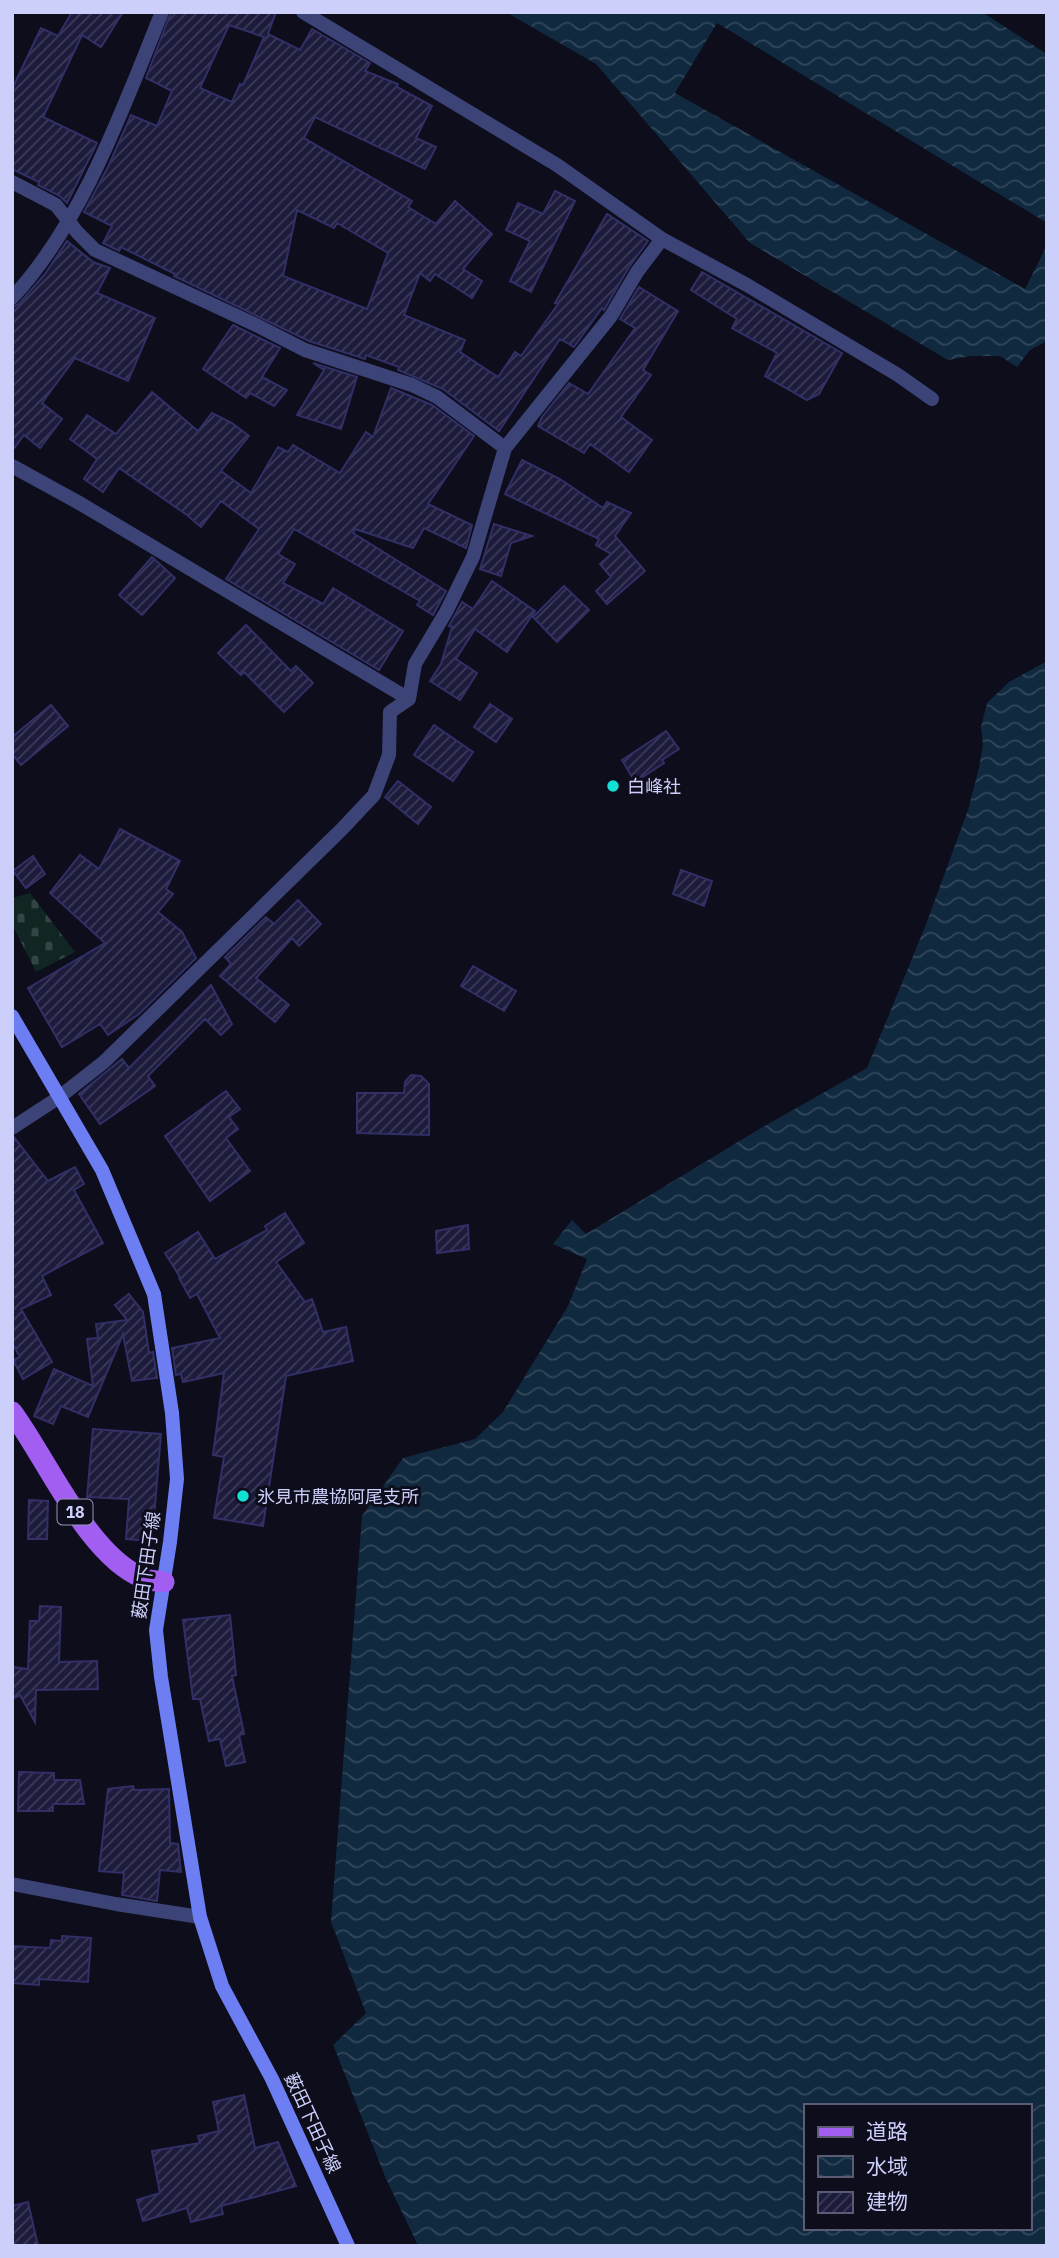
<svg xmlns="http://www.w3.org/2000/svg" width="1059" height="2258" viewBox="0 0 1059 2258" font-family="'IBM Plex Sans','Noto Sans JP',sans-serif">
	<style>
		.cemetery { fill: url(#cemetery-stones) }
		.water { fill: url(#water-waves); fill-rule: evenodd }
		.pier { fill: #0d0d1c }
		.building { fill: url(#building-hatch); stroke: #312f66; stroke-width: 2; fill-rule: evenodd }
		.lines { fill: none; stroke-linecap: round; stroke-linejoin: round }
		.street { stroke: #3c4377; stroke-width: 14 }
		.secondary { stroke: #6c7ef2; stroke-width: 14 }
		.primary { stroke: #a25ef1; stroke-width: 21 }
		.poi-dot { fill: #13e0d4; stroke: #0d0d1c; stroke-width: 2.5 }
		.labels { text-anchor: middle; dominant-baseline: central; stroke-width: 6; stroke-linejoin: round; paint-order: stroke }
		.shield { fill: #0d0d1c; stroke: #9395b8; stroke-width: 2 }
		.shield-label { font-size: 16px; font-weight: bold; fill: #cdcffb }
		.poi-label { font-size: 18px; fill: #cdcffb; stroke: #0d0d1c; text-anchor: start }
		.street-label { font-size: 18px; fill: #cdcffb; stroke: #0d0d1c }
	</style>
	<defs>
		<pattern id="cemetery-stones" width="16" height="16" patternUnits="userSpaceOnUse" patternTransform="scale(1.75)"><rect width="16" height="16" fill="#112622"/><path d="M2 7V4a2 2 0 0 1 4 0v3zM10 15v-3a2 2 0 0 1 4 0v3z" fill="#324443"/></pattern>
		<pattern id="water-waves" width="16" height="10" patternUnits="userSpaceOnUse" patternTransform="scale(1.75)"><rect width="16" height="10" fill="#10293e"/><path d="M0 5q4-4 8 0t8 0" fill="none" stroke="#32475b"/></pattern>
		<pattern id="building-hatch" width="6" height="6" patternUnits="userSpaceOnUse" patternTransform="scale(1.75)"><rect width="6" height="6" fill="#1c1b3c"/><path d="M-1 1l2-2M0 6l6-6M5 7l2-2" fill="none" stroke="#3c3b59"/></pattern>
	</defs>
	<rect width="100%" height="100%" fill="#0d0d1c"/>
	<!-- cemetery -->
	<path class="cemetery" d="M 30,893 L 75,952 L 36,972 L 12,924 L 12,898 Z"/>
	<!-- water -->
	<path class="water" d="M 506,12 L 1047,12 L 1047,341 L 1030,350 L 1017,367 L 1000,356 L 971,356 L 948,360 L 750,243 L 596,64 Z
		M 1047,661 L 1047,2246 L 418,2246 L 385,2177 L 333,2045 L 366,2013 L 331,1922 L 362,1516 L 403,1458 L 475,1439 L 503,1412 L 568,1306 L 587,1259 L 553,1244 L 572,1220 L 586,1234 L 761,1128 L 867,1068 L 925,927 L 968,810 L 979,768 L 983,744 L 981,727 L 987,703 L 1009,682 ZM 805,2106 L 1029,2106 L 1029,2228 L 805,2228 Z"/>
	<!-- pier -->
	<path class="pier" d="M 982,12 L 1047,12 L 1047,54 Z
		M 717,23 L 1047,223 L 1047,245 L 1025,289 L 675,93 Z
		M 333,2045 L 385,2177 L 418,2246 L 414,2246 L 381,2178 L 330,2046 Z"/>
	<!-- building -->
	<path class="building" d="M 72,12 L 123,12 L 101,47 L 82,35 L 43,117 L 97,143 L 67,203 L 60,196 L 38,185 L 39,182 L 12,169 L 12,89 L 41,28 L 58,36 Z
		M 171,12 L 276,12 L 268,34 L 300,50 L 312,29 L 370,63 L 365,71 L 398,84 L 397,87 L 432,106 L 416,138 L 436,147 L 425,169 L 315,117 L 304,138 L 412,201 L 408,207 L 436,224 L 455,201 L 492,234 L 463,269 L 482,281 L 472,298 L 435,274 L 430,281 L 420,273 L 404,315 L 465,340 L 460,352 L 498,377 L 515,352 L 521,356 L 558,304 L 555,303 L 607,214 L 648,241 L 629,267 L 604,310 L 602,308 L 574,347 L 560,339 L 499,431 L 443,389 L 398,370 L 399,367 L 366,355 L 365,359 L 309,341 L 174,276 L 175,274 L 121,247 L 119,251 L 103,243 L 112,226 L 84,212 L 108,167 L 131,115 L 157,126 L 172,91 L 146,78 ZM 229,25 L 264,37 L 243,85 L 240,84 L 232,102 L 200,88 ZM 297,210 L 334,228 L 337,223 L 388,253 L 367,309 L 283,276 Z
		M 555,191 L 575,201 L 531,292 L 510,281 L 530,241 L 506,230 L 518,203 L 543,214 Z
		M 67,241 L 93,262 L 110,268 L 97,293 L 155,318 L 128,381 L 75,358 L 42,403 L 62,419 L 40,448 L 24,435 L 12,451 L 12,307 L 19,304 L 45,274 Z
		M 702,272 L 842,353 L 819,394 L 807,400 L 765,376 L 777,353 L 732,328 L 737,319 L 691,290 Z
		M 639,287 L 678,311 L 643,370 L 651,375 L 621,417 L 652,440 L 629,472 L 590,444 L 584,453 L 538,426 L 542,417 L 569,383 L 588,394 L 635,328 L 620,319 Z
		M 233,325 L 280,348 L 262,377 L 287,390 L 274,406 L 250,393 L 246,398 L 203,369 Z
		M 313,363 L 357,377 L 341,429 L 297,415 L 324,370 Z
		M 391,388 L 432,405 L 474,436 L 428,504 L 472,525 L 466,548 L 424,528 L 413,548 L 355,529 L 353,533 L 446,591 L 433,615 L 417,605 L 420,601 L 294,529 L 278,554 L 295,564 L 283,583 L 323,604 L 333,588 L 403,631 L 379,670 L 226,579 L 259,529 L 221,501 L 201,527 L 187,515 L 119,468 L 103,492 L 84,479 L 97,459 L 70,439 L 87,415 L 116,434 L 152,392 L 198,431 L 212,413 L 232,423 L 249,436 L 221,471 L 251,493 L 278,447 L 288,452 L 293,445 L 340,473 L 366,432 L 373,437 Z
		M 522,460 L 560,479 L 603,508 L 607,502 L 631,513 L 615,536 L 645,571 L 607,604 L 596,591 L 611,577 L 600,564 L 611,554 L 596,545 L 599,539 L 505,494 Z
		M 494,524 L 532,536 L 511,543 L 501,576 L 480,569 Z
		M 152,557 L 175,578 L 142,615 L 119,595 Z
		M 492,581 L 535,611 L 507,652 L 475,629 L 456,659 L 477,673 L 460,700 L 430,681 L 441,664 L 452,627 L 449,626 L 462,602 L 473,609 Z
		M 564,586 L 589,610 L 557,642 L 533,617 Z
		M 246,625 L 291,671 L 296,666 L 313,683 L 284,712 L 244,672 L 241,675 L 218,653 Z
		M 490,704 L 512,719 L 496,742 L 474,727 Z
		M 51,705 L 68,726 L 21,765 L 12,754 L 12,737 Z
		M 434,725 L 473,752 L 453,781 L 414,755 Z
		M 666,731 L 679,749 L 662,760 L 664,763 L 635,782 L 622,760 Z
		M 398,781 L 431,807 L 418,824 L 385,797 Z
		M 120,829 L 180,861 L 166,889 L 173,894 L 158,912 L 182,932 L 196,958 L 139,1014 L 108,1035 L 100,1024 L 62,1047 L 28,988 L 105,943 L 50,893 L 80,855 L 99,869 Z
		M 33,856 L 45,874 L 26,888 L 13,871 Z
		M 681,870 L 712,881 L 704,906 L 673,894 Z
		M 298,900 L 321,924 L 299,946 L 292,938 L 256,978 L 289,1005 L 275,1022 L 220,976 L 231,964 L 225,957 L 266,917 L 274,924 Z
		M 473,966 L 516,991 L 504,1011 L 461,986 Z
		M 211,985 L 232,1024 L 221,1035 L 205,1019 L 148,1076 L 155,1086 L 100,1124 L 79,1094 L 122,1059 L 129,1068 Z
		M 411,1075 L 421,1076 L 429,1084 L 429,1135 L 357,1133 L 357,1093 L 404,1093 L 405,1082 Z
		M 226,1091 L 240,1109 L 229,1117 L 238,1129 L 226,1138 L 250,1171 L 210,1201 L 165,1136 Z
		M 14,1137 L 48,1181 L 75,1167 L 84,1184 L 74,1190 L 103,1243 L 42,1276 L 51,1295 L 21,1309 L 52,1362 L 23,1379 L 13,1360 L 20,1357 L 12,1343 L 12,1138 Z
		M 285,1213 L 304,1243 L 276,1262 L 305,1302 L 312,1299 L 323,1332 L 346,1327 L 353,1361 L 286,1376 L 263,1526 L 214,1518 L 224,1457 L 213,1455 L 224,1373 L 183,1382 L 181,1374 L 176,1375 L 172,1348 L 220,1338 L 197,1294 L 190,1298 L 179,1278 L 180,1277 L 165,1253 L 198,1232 L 215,1259 L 267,1230 L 265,1226 Z
		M 468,1225 L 469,1249 L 437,1253 L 436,1231 Z
		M 129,1294 L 143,1312 L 149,1353 L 153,1352 L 157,1378 L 132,1381 L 123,1334 L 88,1417 L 61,1406 L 53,1424 L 34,1416 L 54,1369 L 93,1386 L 87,1339 L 98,1338 L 96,1324 L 127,1320 L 115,1305 Z
		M 93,1429 L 161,1434 L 152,1541 L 126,1539 L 129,1499 L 87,1497 Z
		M 29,1500 L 48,1501 L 47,1539 L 28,1539 Z
		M 40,1606 L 61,1607 L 59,1662 L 97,1661 L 98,1689 L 36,1690 L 35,1722 L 20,1695 L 12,1699 L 12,1667 L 28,1669 L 30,1621 L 39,1621 Z
		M 230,1615 L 236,1675 L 232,1676 L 244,1734 L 239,1735 L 245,1762 L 226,1766 L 220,1739 L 209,1741 L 200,1699 L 193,1699 L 183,1620 Z
		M 19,1772 L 54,1773 L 54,1780 L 80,1780 L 84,1804 L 53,1804 L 53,1811 L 18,1811 Z
		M 133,1786 L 134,1790 L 169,1789 L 170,1843 L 178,1844 L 181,1872 L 160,1870 L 157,1901 L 122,1895 L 124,1873 L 99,1871 L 108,1789 Z
		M 62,1936 L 91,1938 L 88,1982 L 39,1979 L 39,1985 L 12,1983 L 12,1946 L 50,1948 L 51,1940 L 62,1941 Z
		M 244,2095 L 255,2148 L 278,2142 L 296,2186 L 221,2206 L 223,2214 L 191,2222 L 187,2208 L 143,2221 L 137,2200 L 160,2193 L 152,2151 L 200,2143 L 198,2136 L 219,2131 L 213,2102 Z
		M 28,2202 L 38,2246 L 12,2246 L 12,2206 Z"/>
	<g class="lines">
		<!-- street -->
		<path class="street" d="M 303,12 L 557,165 L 662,239 L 747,285 L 898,375 L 932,399
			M 12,182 L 56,205 L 77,232 L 95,250 L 256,325 L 305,350 L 412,385 L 437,397 L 505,448
			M 12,298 C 83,222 123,108 162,12
			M 12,466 L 81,504 L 409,699
			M 12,1128 L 58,1098 L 104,1062 L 342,829 L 374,795 L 389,755 L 390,712 L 409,699 L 415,664 L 446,612 L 473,557 L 505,448 L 611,316 L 637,272 L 662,239
			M 12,1884 L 116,1904 L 200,1917"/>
		<!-- secondary -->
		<path class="secondary" d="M 12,1016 L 102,1170 L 154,1294 L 172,1413 L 177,1479 L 170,1542 L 156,1630 L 161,1677 L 200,1917 L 222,1986 L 272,2079 L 348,2246"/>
		<!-- primary -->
		<path class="primary" d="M 12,1412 C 47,1459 88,1556 143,1578 C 149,1581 158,1581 164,1582"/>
	</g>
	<!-- markers -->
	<g class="poi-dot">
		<circle cx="613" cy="786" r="7"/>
		<circle cx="243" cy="1496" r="7"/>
	</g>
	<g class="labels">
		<!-- shield labels -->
		<rect class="shield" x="57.5" y="1499.5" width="35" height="25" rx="5"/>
		<g class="shield-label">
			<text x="75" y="1512">18</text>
		</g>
		<!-- poi labels -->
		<g class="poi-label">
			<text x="627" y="786">白峰社</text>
			<text x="257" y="1496">氷見市農協阿尾支所</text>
		</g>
		<!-- street labels -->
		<g class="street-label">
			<text transform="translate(146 1565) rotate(-82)">薮田下田子線</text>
			<text transform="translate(313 2123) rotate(65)">薮田下田子線</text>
		</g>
	</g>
	<!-- border -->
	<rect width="1059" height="2258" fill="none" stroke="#cdcffb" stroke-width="28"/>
	<!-- legend -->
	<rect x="804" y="2104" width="228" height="126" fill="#0d0d1c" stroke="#5a5b75" stroke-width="2"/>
	<rect x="818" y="2127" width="35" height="10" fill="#a25ef1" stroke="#5a5b75" stroke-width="2"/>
	<text x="866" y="2139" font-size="21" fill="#cdcffb">道路</text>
	<rect x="818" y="2156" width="35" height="21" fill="url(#water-waves)" stroke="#5a5b75" stroke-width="2"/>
	<text x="866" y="2174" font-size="21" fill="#cdcffb">水域</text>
	<rect x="818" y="2192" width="35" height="21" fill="url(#building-hatch)" stroke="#5a5b75" stroke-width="2"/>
	<text x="866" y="2209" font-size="21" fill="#cdcffb">建物</text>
</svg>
